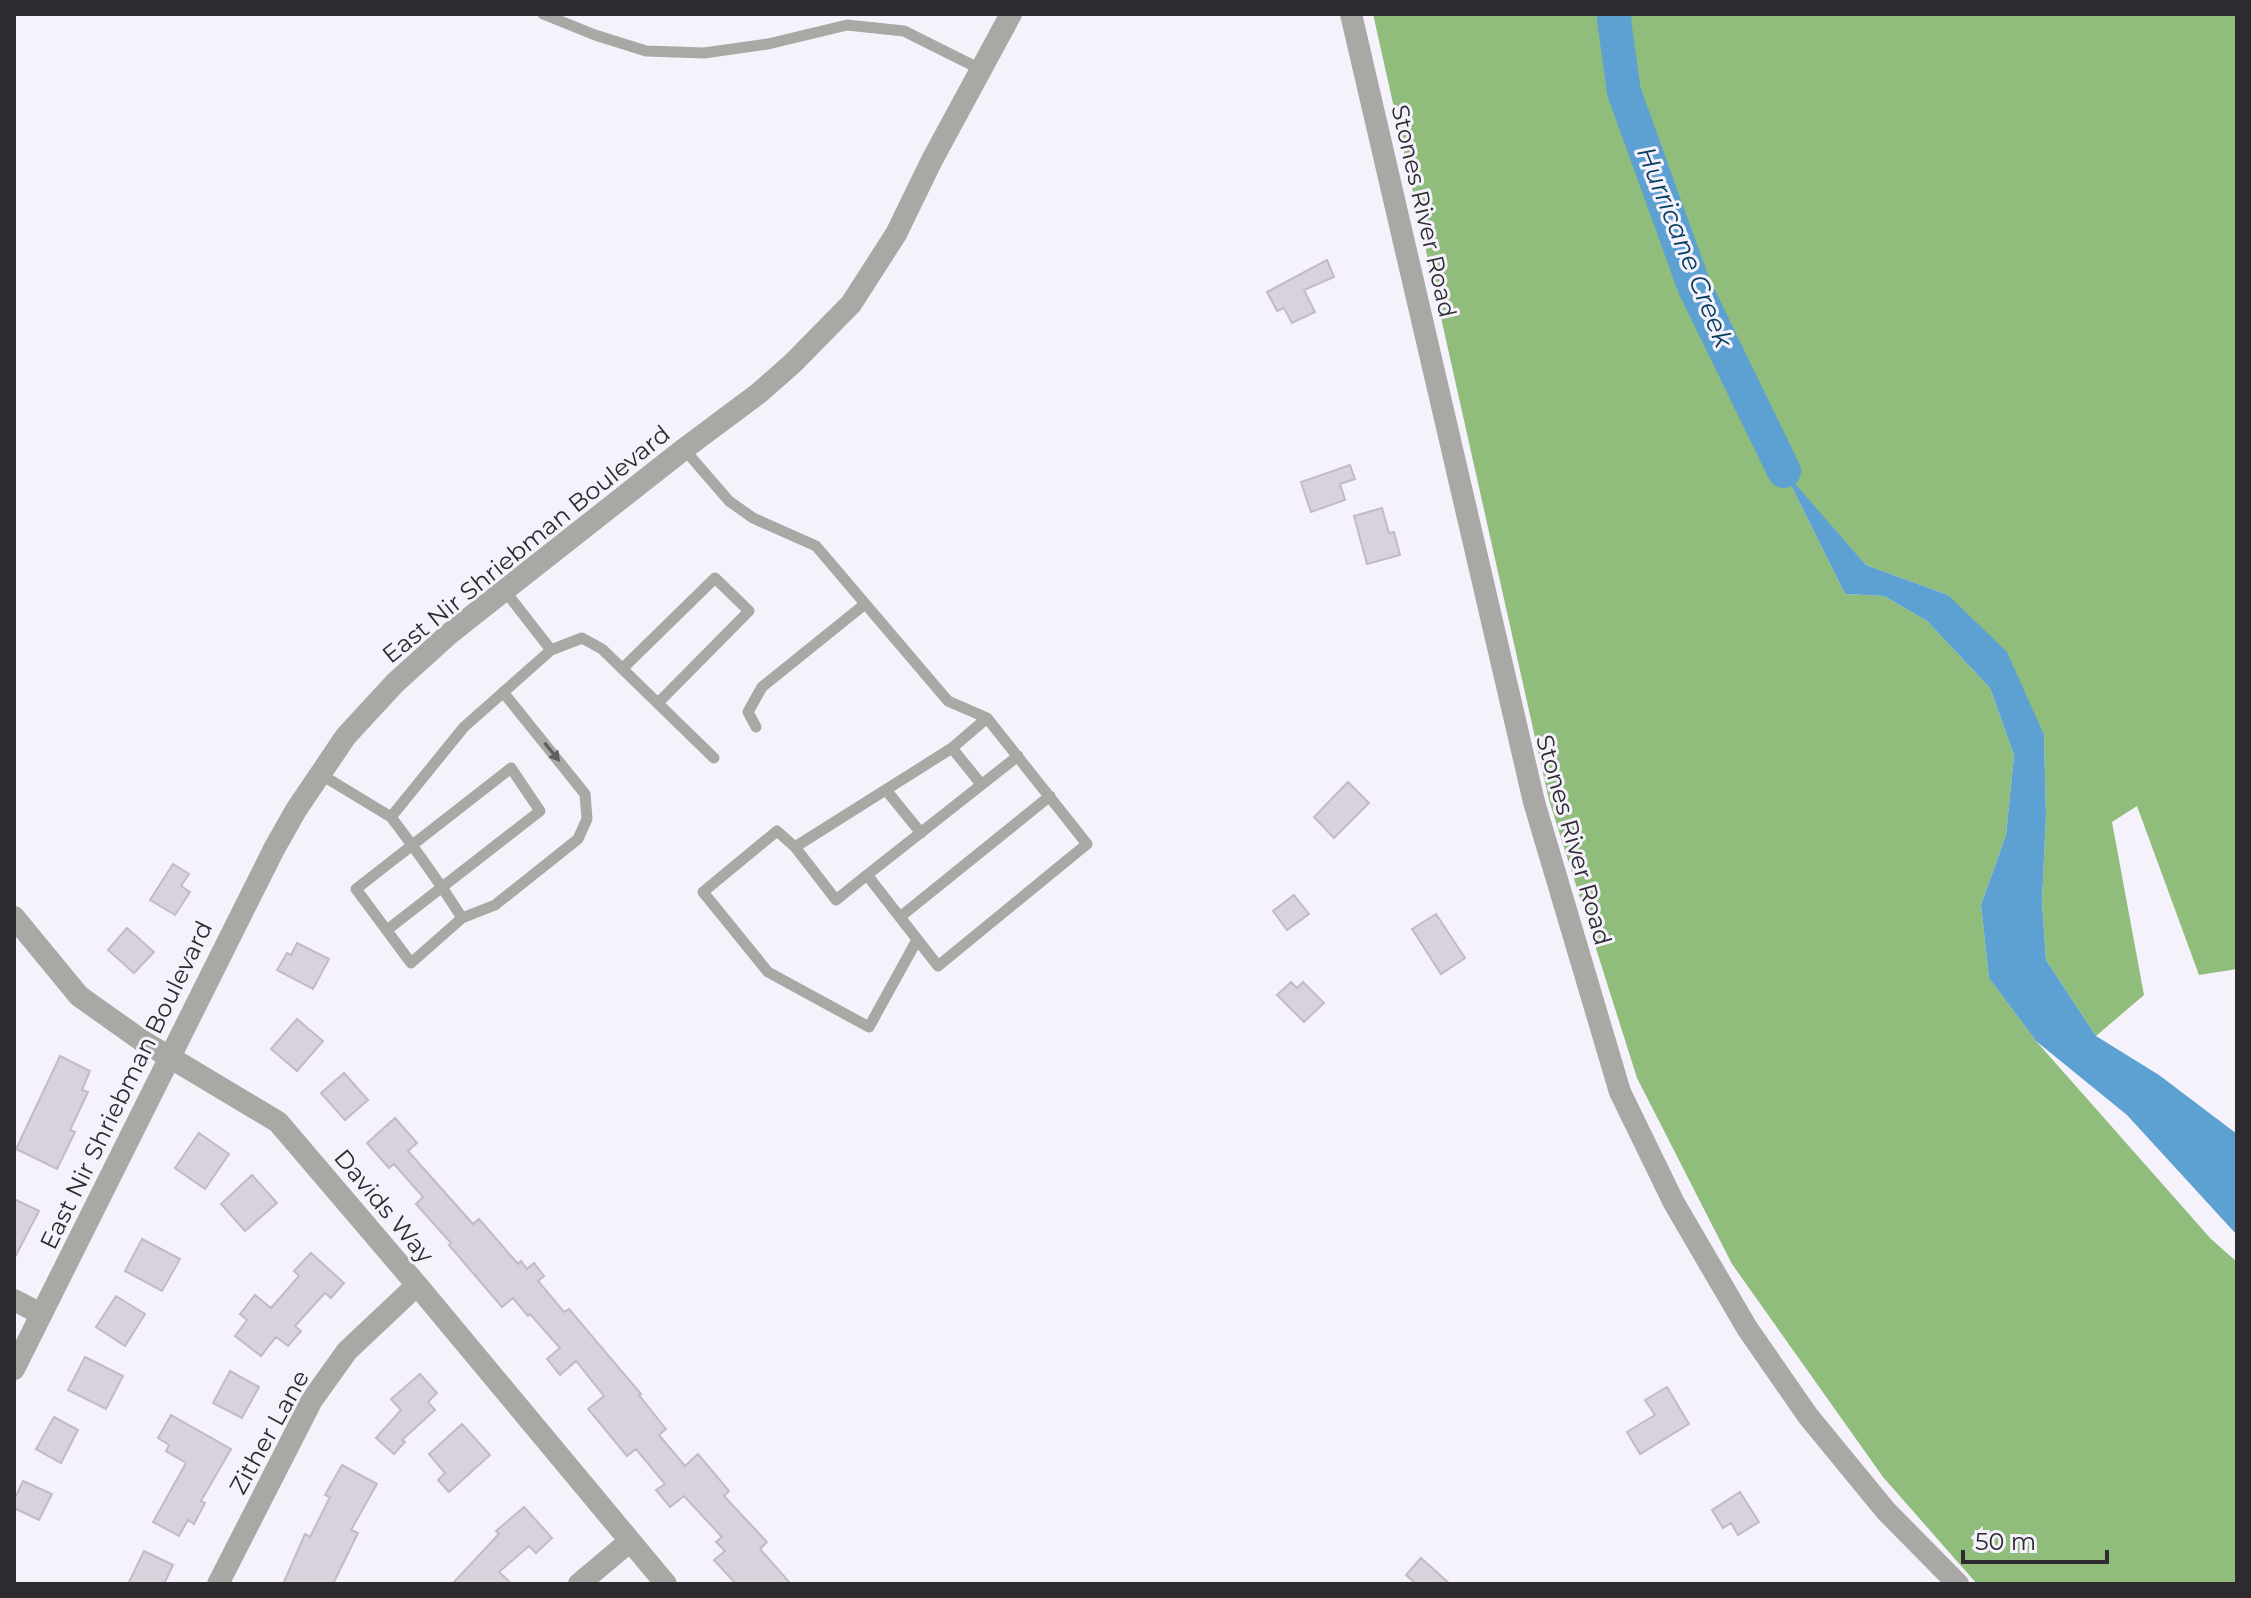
<svg xmlns="http://www.w3.org/2000/svg" width="2251" height="1598" viewBox="0 0 2251 1598" font-family="Montserrat,sans-serif">
	<style>
		.forest { fill: #90bd7c }
		.water { fill: #5da1d3 }
		.lines { fill: none; stroke-linecap: round; stroke-linejoin: round }
		.river { stroke: #5da1d3; stroke-width: 34 }
		.building { fill: #d7d2dc; stroke: #c0bbc5; stroke-width: 2 }
		.lane { stroke: #a9a8a4; stroke-width: 11 }
		.street { stroke: #a9a8a4; stroke-width: 22 }
		.oneway { fill: #5f5d5e }
		.labels { text-anchor: middle; dominant-baseline: central; stroke-width: 6; stroke-linejoin: round; paint-order: stroke }
		.street-label { font-size: 24px; fill: #2d2b2f; stroke: #f6f2fc }
		.water-label { font-size: 26px; font-style: italic; fill: #073f60; stroke: #f6f2fc }
	</style>
	<rect width="100%" height="100%" fill="#f6f2fc"/>
	<!-- forest -->
	<path class="forest" d="M 1373,14 L 2237,14 L 2237,969 L 2199,975 L 2137,806 L 2112,822 L 2144,995 L 2096,1036 L 2046,960 L 2042,902 L 2046,815 L 2044,735 L 1948,595 L 1866,565 L 1786,475 L 1845,594 L 1884,596 L 1927,621 L 1990,688 L 2014,755 L 2006,835 L 1981,905 L 1989,978 L 2036,1041 L 2211,1239 L 2237,1262 L 2237,1584 L 1977,1584 L 1883,1477 L 1732,1264 L 1637,1078 L 1549,800 Z"/>
	<!-- water -->
	<path class="water" d="M 1784,471 L 1866,565 L 1948,595 L 2007,652 L 2044,735 L 2046,815 L 2042,902 L 2046,960 L 2096,1036 L 2159,1075 L 2237,1134 L 2237,1235 L 2127,1115 L 2036,1041 L 1989,978 L 1981,905 L 2006,835 L 2014,755 L 1990,688 L 1927,621 L 1884,596 L 1845,594 Z"/>
	<g class="lines">
		<!-- river -->
		<path class="river" d="M 1615,14 L 1614,20 L 1624,92 L 1694,286 L 1784,471"/>
	</g>
	<!-- building -->
	<path class="building" d="M 1327,260 L 1334,277 L 1304,290 L 1315,312 L 1292,323 L 1284,308 L 1277,311 L 1267,292 Z
		M 1350,465 L 1355,479 L 1340,484 L 1345,500 L 1311,512 L 1301,482 Z
		M 1382,508 L 1389,533 L 1394,532 L 1400,555 L 1367,564 L 1354,516 Z
		M 1348,782 L 1369,803 L 1334,838 L 1314,817 Z
		M 173,864 L 189,874 L 181,886 L 190,892 L 175,915 L 150,900 Z
		M 1294,895 L 1309,914 L 1287,930 L 1273,911 Z
		M 1436,914 L 1465,958 L 1441,974 L 1412,929 Z
		M 127,928 L 154,952 L 134,973 L 108,950 Z
		M 297,943 L 329,959 L 313,989 L 277,970 L 287,953 L 291,955 Z
		M 1291,982 L 1297,988 L 1303,982 L 1324,1003 L 1304,1022 L 1277,995 Z
		M 297,1019 L 323,1041 L 297,1071 L 271,1049 Z
		M 60,1056 L 90,1071 L 82,1090 L 88,1092 L 70,1130 L 75,1132 L 57,1169 L 16,1149 Z
		M 344,1073 L 368,1100 L 345,1120 L 321,1093 Z
		M 395,1118 L 417,1143 L 408,1151 L 473,1224 L 479,1219 L 518,1264 L 521,1261 L 527,1269 L 534,1263 L 544,1276 L 538,1281 L 564,1312 L 569,1309 L 641,1394 L 639,1395 L 666,1429 L 659,1435 L 685,1466 L 698,1454 L 729,1491 L 724,1496 L 767,1542 L 760,1549 L 791,1584 L 736,1584 L 714,1560 L 725,1551 L 716,1542 L 722,1537 L 684,1496 L 670,1507 L 656,1490 L 665,1484 L 636,1449 L 627,1456 L 588,1409 L 604,1396 L 576,1361 L 560,1375 L 547,1359 L 560,1348 L 530,1314 L 528,1316 L 513,1298 L 502,1307 L 449,1245 L 451,1243 L 416,1204 L 423,1197 L 394,1164 L 389,1168 L 367,1143 Z
		M 199,1133 L 229,1154 L 205,1189 L 175,1168 Z
		M 252,1175 L 277,1203 L 245,1231 L 221,1204 Z
		M 14,1199 L 39,1211 L 14,1259 Z
		M 142,1239 L 180,1259 L 162,1291 L 125,1271 Z
		M 311,1253 L 344,1283 L 331,1298 L 325,1293 L 295,1326 L 301,1331 L 288,1346 L 276,1337 L 261,1356 L 235,1336 L 247,1320 L 240,1314 L 255,1295 L 271,1308 L 299,1276 L 294,1271 Z
		M 116,1296 L 145,1314 L 125,1346 L 96,1327 Z
		M 85,1357 L 123,1376 L 106,1409 L 68,1390 Z
		M 230,1371 L 259,1387 L 242,1418 L 213,1403 Z
		M 420,1374 L 437,1393 L 428,1402 L 435,1410 L 402,1440 L 405,1442 L 394,1454 L 376,1438 L 401,1410 L 391,1399 Z
		M 1667,1387 L 1689,1424 L 1640,1454 L 1627,1432 L 1655,1415 L 1645,1400 Z
		M 171,1415 L 231,1449 L 201,1501 L 205,1503 L 194,1524 L 188,1520 L 179,1536 L 153,1522 L 186,1463 L 166,1451 L 169,1445 L 158,1438 Z
		M 54,1417 L 78,1430 L 61,1463 L 36,1449 Z
		M 462,1424 L 490,1455 L 449,1492 L 438,1480 L 445,1473 L 429,1454 Z
		M 342,1465 L 377,1484 L 351,1530 L 358,1533 L 333,1584 L 283,1584 L 305,1534 L 310,1537 L 330,1497 L 325,1495 Z
		M 23,1481 L 52,1494 L 39,1520 L 14,1508 L 14,1500 Z
		M 1740,1492 L 1759,1522 L 1738,1535 L 1731,1523 L 1723,1528 L 1712,1510 Z
		M 524,1507 L 552,1538 L 536,1553 L 529,1546 L 499,1572 L 512,1584 L 452,1584 L 499,1534 L 496,1531 Z
		M 144,1551 L 173,1565 L 164,1584 L 128,1584 Z
		M 1421,1558 L 1450,1584 L 1416,1584 L 1406,1575 Z"/>
	<g class="lines">
		<!-- lane -->
		<path class="lane" d="M 543,14 L 595,35 L 646,51 L 704,53 L 768,44 L 847,25 L 904,31 L 982,70
			M 684,449 L 729,501 L 753,518 L 816,546 L 948,701 L 987,718 L 1087,844 L 938,966 L 867,875 L 1018,756
			M 505,591 L 551,650 L 582,638 L 602,649 L 714,758
			M 622,669 L 715,578 L 749,611 L 658,703
			M 756,727 L 748,712 L 762,687 L 865,604
			M 320,774 L 391,817 L 464,727 L 551,650
			M 981,784 L 952,748 L 987,718
			M 886,790 L 921,833
			M 795,847 L 777,831 L 703,892 L 768,972 L 869,1027 L 917,940
			M 867,875 L 836,900 L 795,847 L 952,748
			M 900,917 L 1050,796
			M 462,918 L 495,905 L 578,839 L 587,819 L 585,794 L 503,692
			M 387,930 L 540,811 L 511,768 L 356,889 L 411,963 L 462,918 C 440,883 416,850 391,817"/>
		<!-- street -->
		<path class="street" d="M 1351,14 L 1534,802 L 1620,1092 L 1674,1203 L 1747,1328 L 1808,1416 L 1886,1511 L 1958,1584
			M 14,917 L 79,996 L 141,1040 L 278,1122 L 417,1285 L 666,1584
			M 14,1300 L 41,1314
			M 14,1369 L 274,849 L 296,810 L 346,736 L 395,683 L 449,634 L 684,449 L 759,393 L 792,364 L 851,304 L 896,234 L 932,160 L 1011,14
			M 218,1584 L 312,1400 L 347,1351 L 417,1285
			M 579,1584 L 630,1541"/>
	</g>
	<!-- one-way arrows -->
	<defs><path id="oneway-solid" d="M-6-.8H1V-3.2L6.5 0L1 3.2V.8H-6Z" transform="scale(2)"/></defs>
	<use class="oneway" href="#oneway-solid" transform="translate(552 752) rotate(51)"/>
	<g class="labels">
		<!-- street labels -->
		<g class="street-label">
			<text transform="translate(1424 211) rotate(77)">Stones River Road</text>
			<text transform="translate(526 544) rotate(-39)">East Nir Shriebman Boulevard</text>
			<text transform="translate(1574 840) rotate(74)">Stones River Road</text>
			<text transform="translate(126 1085) rotate(-64)">East Nir Shriebman Boulevard</text>
			<text transform="translate(384 1206) rotate(50)">Davids Way</text>
			<text transform="translate(269 1432) rotate(-61)">Zither Lane</text>
		</g>
		<!-- water labels -->
		<g class="water-label">
			<text transform="translate(1685 247) rotate(68)">Hurricane Creek</text>
		</g>
	</g>
	<!-- border -->
	<rect width="2251" height="1598" fill="none" stroke="#2d2b2f" stroke-width="32"/>
	<!-- scale -->
	<path d="M1963 1550v12h144v-12" fill="none" stroke="#2d2b2f" stroke-width="4"/>
	<text x="1975" y="1550" font-size="24" fill="#2d2b2f" stroke="#f6f2fc" stroke-width="6" paint-order="stroke">50 m</text>
</svg>
